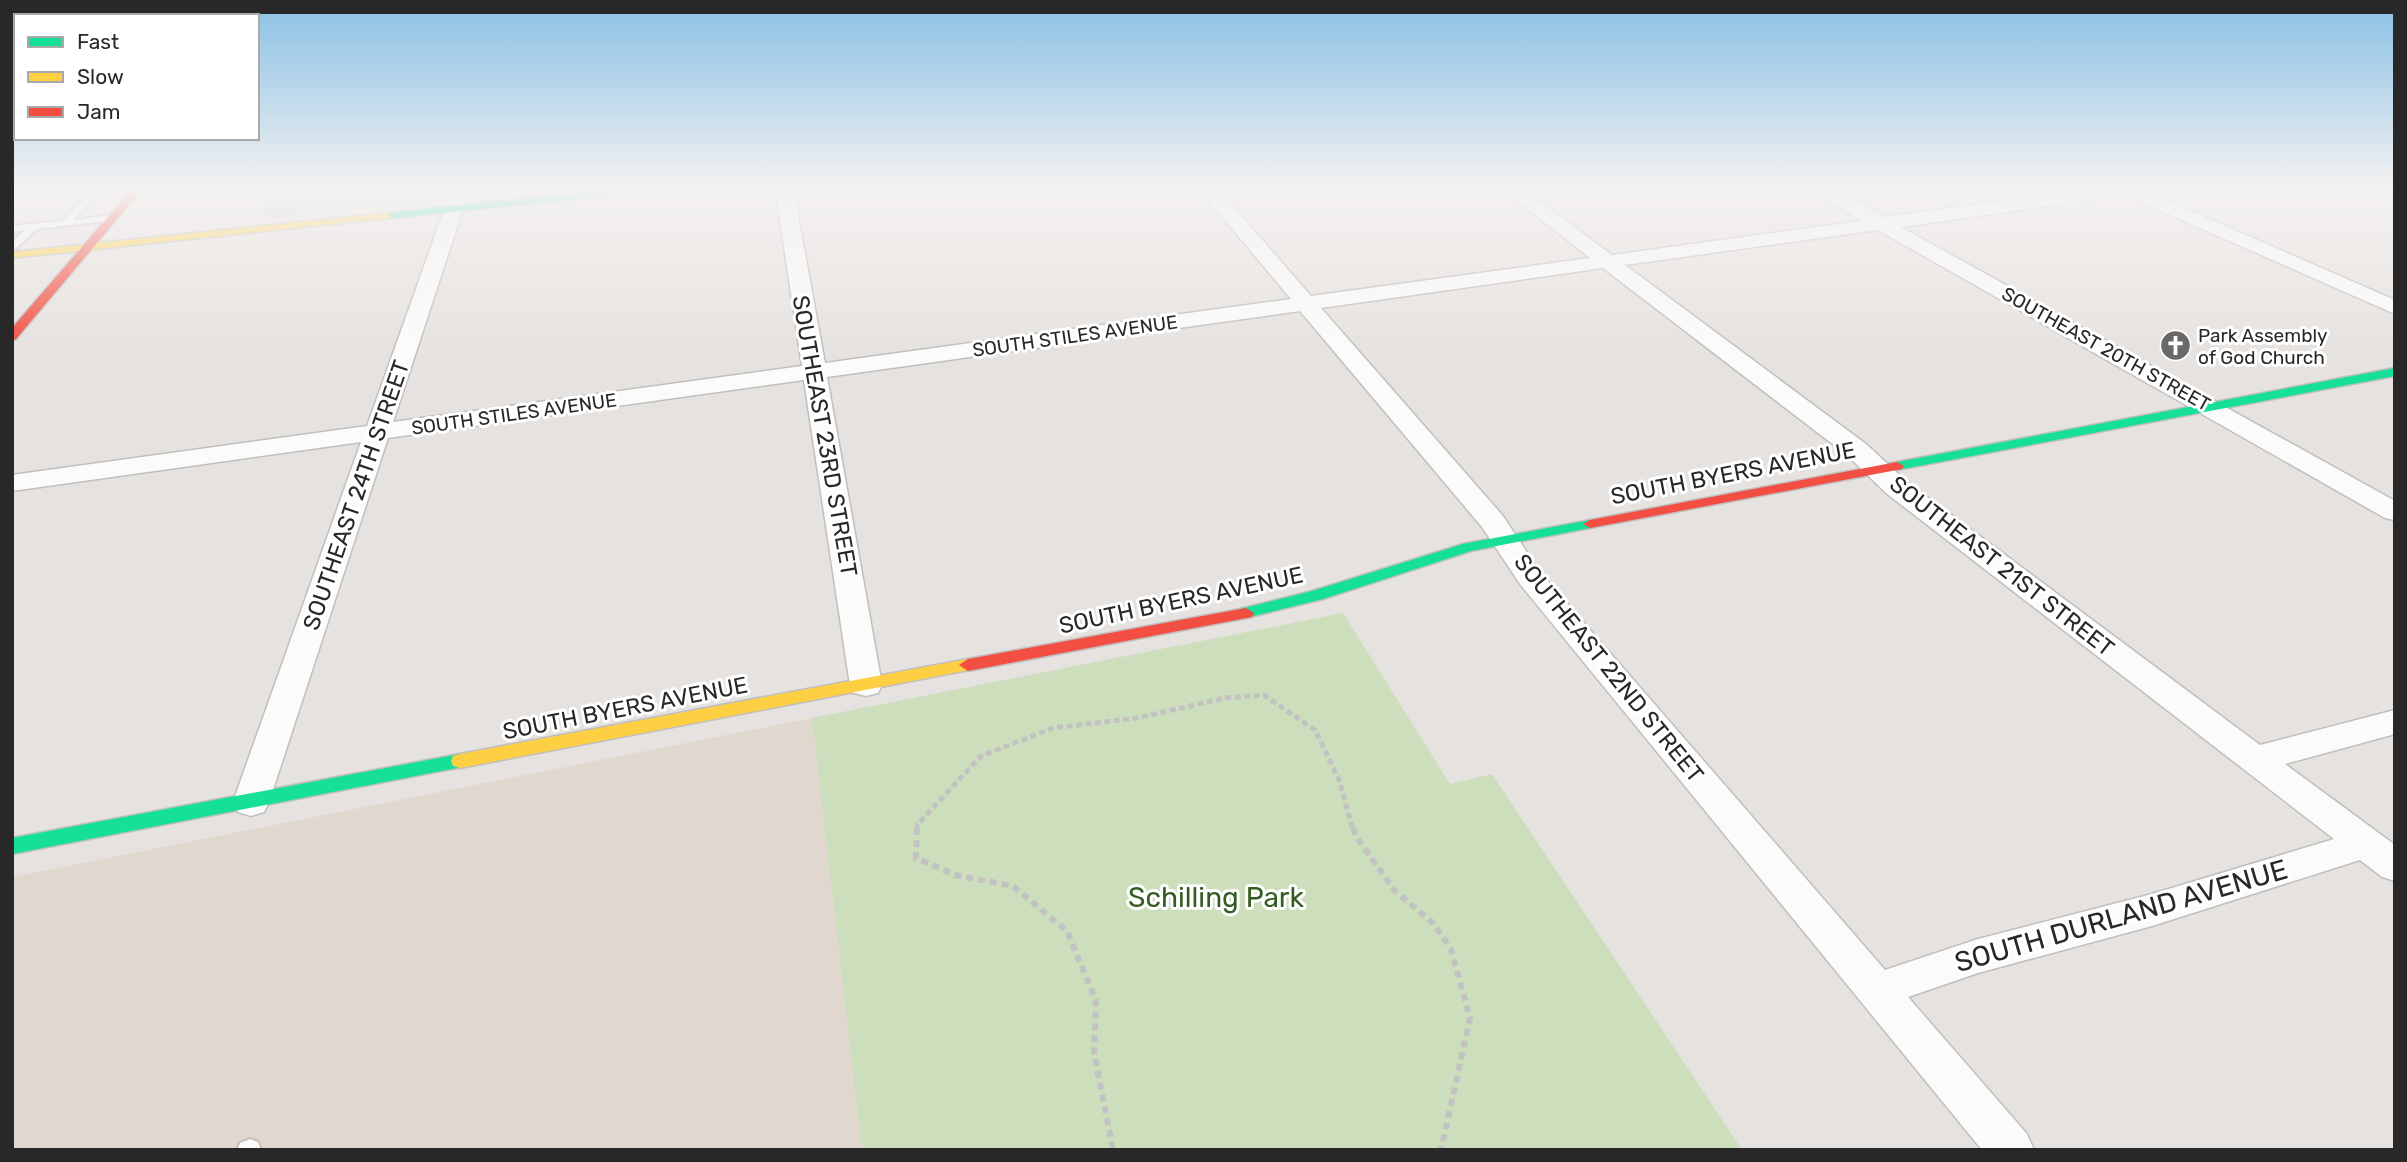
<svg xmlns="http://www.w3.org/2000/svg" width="2407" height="1162" viewBox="0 0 2407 1162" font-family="Rubik,sans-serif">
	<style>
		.industrial { fill: #d6d4d6 }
		.education { fill: #e0d8ce }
		.green { fill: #ccdebb }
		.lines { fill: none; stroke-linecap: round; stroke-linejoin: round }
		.lane-casing { stroke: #c0bfc0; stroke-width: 4 }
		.street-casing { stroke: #c0bfc0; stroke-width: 3 }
		.fast-casing { stroke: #c0bfc0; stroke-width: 3 }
		.slow-casing { stroke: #c0bfc0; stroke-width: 3 }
		.jam-casing { stroke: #c0bfc0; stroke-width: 3 }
		.path-far1 { stroke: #c3c2c2; stroke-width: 5; stroke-dasharray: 6 3.5; stroke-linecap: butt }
		.path { stroke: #c3c2c2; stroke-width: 6; stroke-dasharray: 7 5; stroke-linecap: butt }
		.lane { fill: #fbfbfa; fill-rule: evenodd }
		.street { fill: #fbfbfa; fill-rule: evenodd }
		.fast { fill: #16e098; fill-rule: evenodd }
		.slow { fill: #ffcf43; fill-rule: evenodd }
		.jam { fill: #f24e42; fill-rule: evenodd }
		.labels { text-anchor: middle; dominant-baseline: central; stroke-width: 6; stroke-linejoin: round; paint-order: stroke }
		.far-poi-label { font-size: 19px; fill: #282828; stroke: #fff; text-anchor: start }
		.far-street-label { font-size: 19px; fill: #282828; stroke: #fff }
		.street-label { font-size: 23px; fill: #282828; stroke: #fff }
		.near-park-label { font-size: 28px; fill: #335c22; stroke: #fff }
		.near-street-label { font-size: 28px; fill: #282828; stroke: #fff }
	</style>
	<rect width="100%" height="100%" fill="#e6e2df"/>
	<!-- industrial -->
	<path class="industrial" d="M 276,188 L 566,188 L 255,220 Z"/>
	<!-- education -->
	<path class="education" d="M 812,718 L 862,1150 L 12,1150 L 12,877 Z"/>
	<!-- green -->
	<path class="green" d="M 1343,613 L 1450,784 L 1492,774 L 1742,1150 L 862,1150 L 812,718 Z"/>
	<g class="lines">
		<defs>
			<path id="lane" d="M 106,188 L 120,188 L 94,198 L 73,220 L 112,215 L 117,218 L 115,220 L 37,229 L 12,252 L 12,243 L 25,230 L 12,232 L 12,226 L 62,221 L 88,194 Z
				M 250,1139 L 258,1142 L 261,1150 L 237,1150 L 240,1143 Z"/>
			<path id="street" d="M 452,188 L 470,188 L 393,422 L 802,366 L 775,188 L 793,188 L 825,363 L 1291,299 L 1198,188 L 1217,188 L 1311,296 L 1590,258 L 1501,188 L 1522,188 L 1612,255 L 1861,221 L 1808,188 L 1831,188 L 1884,217 L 2096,188 L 2147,188 L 2145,191 L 2395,300 L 2395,314 L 2125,195 L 1901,227 L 2395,501 L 2395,520 L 2385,518 L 1878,230 L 1625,265 L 1866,444 L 1906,481 L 2260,745 L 2395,710 L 2395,734 L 2285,764 L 2395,845 L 2395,881 L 2382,877 L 2360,860 L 2152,926 L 1978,973 L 1908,997 L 2027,1134 L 2034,1150 L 1982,1150 L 1520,584 L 1482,527 L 1300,311 L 827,377 L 882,685 L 878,693 L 866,696 L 854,693 L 850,685 L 804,380 L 388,438 L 269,802 L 264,812 L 251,816 L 238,812 L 233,802 L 361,442 L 12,491 L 12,475 L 367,426 ZM 1603,268 L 1848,456 L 1886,493 L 2334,839 L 2152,894 L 1978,939 L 1885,970 L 1540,572 L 1503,516 L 1321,308 Z"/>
			<path id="fast" d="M 620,188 L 655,188 L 650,191 L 386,219 L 381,216 L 386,213 Z
				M 2395,368 L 2395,376 L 1897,470 L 1890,466 L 1897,462 Z
				M 1590,520 L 1595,521 L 1597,524 L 1595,527 L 1471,551 L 1323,599 L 1246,618 L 1238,613 L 1240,609 L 1312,591 L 1463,544 Z
				M 460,754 L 467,756 L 469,761 L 467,766 L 12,854 L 12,838 Z"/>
			<path id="slow" d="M 386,213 L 390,214 L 390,218 L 12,258 L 12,252 Z
				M 968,659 L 977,665 L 974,669 L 460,768 L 453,766 L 451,761 L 453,756 L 460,754 Z"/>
			<path id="jam" d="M 133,188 L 143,188 L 16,339 L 12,340 L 12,328 Z
				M 1897,462 L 1904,466 L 1902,469 L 1590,528 L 1583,524 L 1590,520 Z
				M 1246,608 L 1254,613 L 1252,617 L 968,671 L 959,665 L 968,659 Z"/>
		</defs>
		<!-- lane casing -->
		<use href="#lane" class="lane-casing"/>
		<!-- street casing -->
		<use href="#street" class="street-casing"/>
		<!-- fast casing -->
		<use href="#fast" class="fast-casing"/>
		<!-- slow casing -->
		<use href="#slow" class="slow-casing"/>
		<!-- jam casing -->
		<use href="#jam" class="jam-casing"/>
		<!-- path-far1 -->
		<path class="path-far1" d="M 917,830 L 917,825 L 981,756 L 1053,728 L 1137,718 L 1225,698 L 1264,695 L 1315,730 L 1339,780 L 1353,830"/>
		<!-- path -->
		<path class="path" d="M 917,828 L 916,858 L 955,875 L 1013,886 L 1067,931 L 1096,1001 L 1094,1052 L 1113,1150
			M 1353,828 L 1355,835 L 1395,891 L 1433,923 L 1451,949 L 1470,1018 L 1441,1150"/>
		<!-- lane -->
		<use href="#lane" class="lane"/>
		<!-- street -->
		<use href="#street" class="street"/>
		<!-- fast -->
		<use href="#fast" class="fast"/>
		<!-- slow -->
		<use href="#slow" class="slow"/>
		<!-- jam -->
		<use href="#jam" class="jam"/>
	</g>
	<!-- sky -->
	<linearGradient id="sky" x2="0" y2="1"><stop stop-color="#89c0e5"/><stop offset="0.54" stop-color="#f4f2f1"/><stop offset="1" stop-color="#f4f2f1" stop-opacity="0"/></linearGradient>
	<rect width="2407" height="351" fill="url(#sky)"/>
	<!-- icons -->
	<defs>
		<symbol id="church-disc" viewBox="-11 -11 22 22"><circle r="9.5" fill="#6a6968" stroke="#fff"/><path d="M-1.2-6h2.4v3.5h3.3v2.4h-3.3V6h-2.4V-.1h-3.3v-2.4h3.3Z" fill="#fff"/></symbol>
	</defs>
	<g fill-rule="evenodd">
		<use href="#church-disc" x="2158" y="328" width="35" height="35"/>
	</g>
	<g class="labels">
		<!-- far-poi labels -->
		<g class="far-poi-label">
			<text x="2198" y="335">Park Assembly<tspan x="2198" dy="22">of God Church</tspan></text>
		</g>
		<!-- far-street labels -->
		<g class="far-street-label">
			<text transform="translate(1075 336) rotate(-8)">SOUTH STILES AVENUE</text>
			<text transform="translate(2106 349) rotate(29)">SOUTHEAST 20TH STREET</text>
			<text transform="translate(514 414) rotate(-8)">SOUTH STILES AVENUE</text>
		</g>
		<!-- street labels -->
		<g class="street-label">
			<text transform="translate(825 436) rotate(80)">SOUTHEAST 23RD STREET</text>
			<text transform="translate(1733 473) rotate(-11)">SOUTH BYERS AVENUE</text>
			<text transform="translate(356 495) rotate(-71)">SOUTHEAST 24TH STREET</text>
			<text transform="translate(2002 566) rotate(38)">SOUTHEAST 21ST STREET</text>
			<text transform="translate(1181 600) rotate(-12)">SOUTH BYERS AVENUE</text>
			<text transform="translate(1609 668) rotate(51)">SOUTHEAST 22ND STREET</text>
			<text transform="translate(625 708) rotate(-11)">SOUTH BYERS AVENUE</text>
		</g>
		<!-- near-park labels -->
		<g class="near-park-label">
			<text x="1216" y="897">Schilling Park</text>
		</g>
		<!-- near-street labels -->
		<g class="near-street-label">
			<text transform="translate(2121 916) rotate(-16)">SOUTH DURLAND AVENUE</text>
		</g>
	</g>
	<!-- border -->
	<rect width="2407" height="1162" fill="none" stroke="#282828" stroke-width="28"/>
	<!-- legend -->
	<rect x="14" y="14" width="245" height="126" fill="#ffffff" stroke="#a9a9a9" stroke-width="2"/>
	<rect x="28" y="37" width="35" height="10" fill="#16e098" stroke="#a9a9a9" stroke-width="2"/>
	<text x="77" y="49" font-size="21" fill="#282828">Fast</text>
	<rect x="28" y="72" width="35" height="10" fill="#ffcf43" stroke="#a9a9a9" stroke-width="2"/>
	<text x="77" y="84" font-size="21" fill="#282828">Slow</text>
	<rect x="28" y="107" width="35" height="10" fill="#f24e42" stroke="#a9a9a9" stroke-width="2"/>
	<text x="77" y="119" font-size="21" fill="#282828">Jam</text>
</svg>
